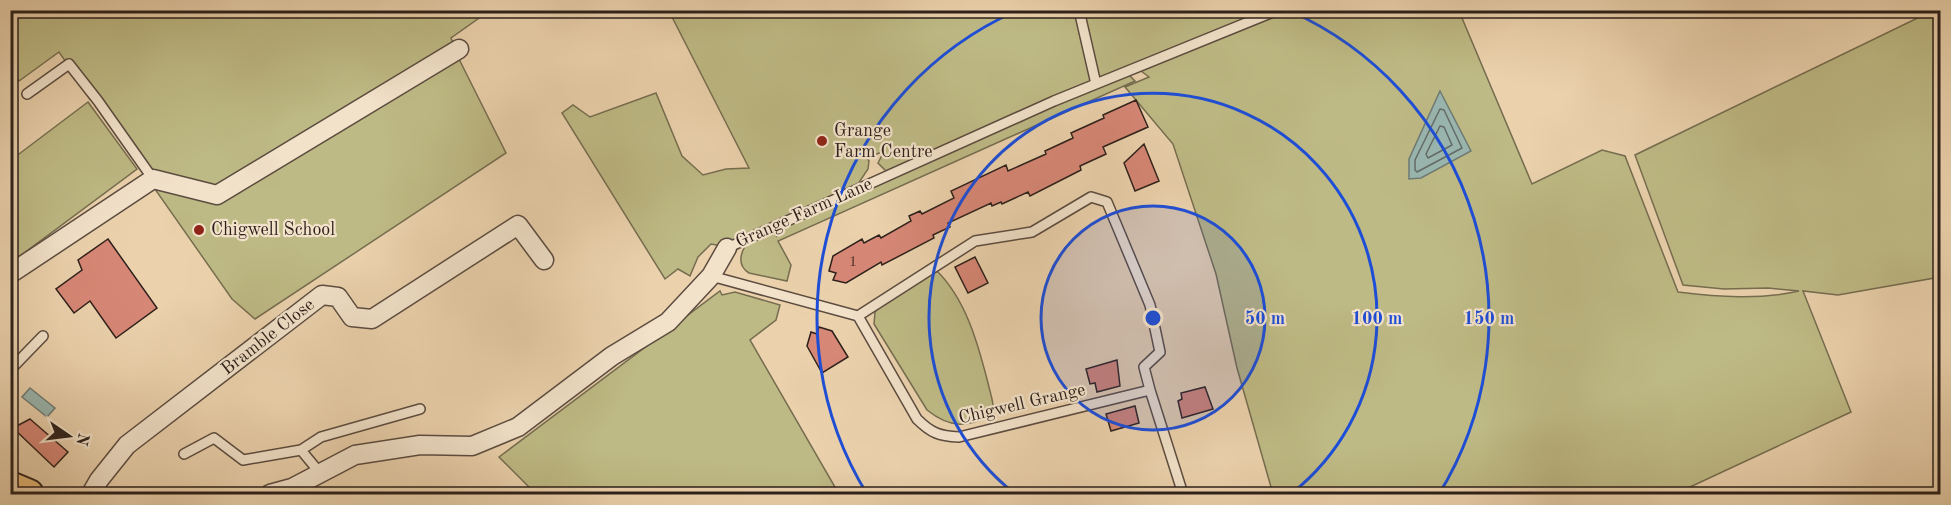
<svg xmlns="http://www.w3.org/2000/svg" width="1951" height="505" viewBox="0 0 1951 505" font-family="'Old Standard TT',serif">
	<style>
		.green { fill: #beba85; stroke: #766d50; stroke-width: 1.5 }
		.water { fill: #99b6b0; stroke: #6e7a74; stroke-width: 1.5 }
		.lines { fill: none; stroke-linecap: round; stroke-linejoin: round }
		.shore { stroke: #636b66; stroke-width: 1.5 }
		.building { fill: #d78776; stroke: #2d201b; stroke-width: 1.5 }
		.service-casing { stroke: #5c4c40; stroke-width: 12 }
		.minor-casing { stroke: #5c4c40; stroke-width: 21 }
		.primary-casing { stroke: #2d201b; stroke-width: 32 }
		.service { stroke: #f2e2ca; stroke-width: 9 }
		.minor { stroke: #f2e2ca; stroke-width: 18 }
		.primary { stroke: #e6b976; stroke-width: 28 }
		.ring { fill: none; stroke: #1d4ed8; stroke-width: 3 }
		.poi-dot { fill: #8f2418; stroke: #f2e2ca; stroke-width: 2 }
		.labels { text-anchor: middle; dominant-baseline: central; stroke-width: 4.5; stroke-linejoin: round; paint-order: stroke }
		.number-label { font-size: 15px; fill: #583a32 }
		.poi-label { font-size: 18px; fill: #2d201b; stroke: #f2e2ca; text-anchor: start }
		.street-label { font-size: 18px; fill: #2d201b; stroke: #f2e2ca }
		.centre { fill: #1d4ed8; stroke: #f2e2ca; stroke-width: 3 }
		.ring-label { font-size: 18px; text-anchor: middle; font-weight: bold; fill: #1d4ed8; stroke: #f2e2ca; stroke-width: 4.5; stroke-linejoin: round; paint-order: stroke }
	</style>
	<rect width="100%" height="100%" fill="#ebd2ad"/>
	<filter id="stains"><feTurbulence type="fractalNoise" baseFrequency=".00333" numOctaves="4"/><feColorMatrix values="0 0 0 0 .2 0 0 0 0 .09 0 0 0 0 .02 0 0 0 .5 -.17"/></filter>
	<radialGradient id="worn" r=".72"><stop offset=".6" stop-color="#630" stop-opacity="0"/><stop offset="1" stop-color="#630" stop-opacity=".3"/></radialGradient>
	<!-- green -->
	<path class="green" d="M 10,11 L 489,11 L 451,38 L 459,59 L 506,153 L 255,319 L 232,299 L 59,52 L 19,81 L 11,69 Z
		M 669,11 L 1262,11 L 1010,116 L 886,171 L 878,163 L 884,151 L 867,158 L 869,161 L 868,169 L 856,187 L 722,246 L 711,244 L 698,257 L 690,276 L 678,269 L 665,279 L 562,113 L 573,105 L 590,117 L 656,93 L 682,156 L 703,175 L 726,169 L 749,168 Z
		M 1286,11 L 1459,11 L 1532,184 L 1602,150 L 1625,156 L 1678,292 C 1719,297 1759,300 1799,291 L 1768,288 L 1724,289 L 1683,285 L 1635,155 L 1932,11 L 1940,11 L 1940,277 L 1838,295 L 1803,291 L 1851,412 L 1675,494 L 1273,494 L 1237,368 L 1216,274 L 1173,144 L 1125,87 L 1149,77 L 1141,71 Z
		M 1128,74 L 1135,81 L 778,241 L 791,265 L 787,281 L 749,273 C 735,264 741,247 753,239 C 758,235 765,232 771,229 L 777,237 L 773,228 Z
		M 88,102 L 137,169 L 16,259 L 11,251 L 11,160 Z
		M 936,270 C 966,299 978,344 988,383 C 990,393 995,404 993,415 C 966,427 951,429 927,410 L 874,324 L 875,312 L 879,307 Z
		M 720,291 L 722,295 L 735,292 L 780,305 L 776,320 L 750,340 L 839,494 L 536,494 L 499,457 Z"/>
	<!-- water -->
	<path class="water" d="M 1440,91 L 1471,151 L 1421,178 L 1409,179 L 1409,159 Z
		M 30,388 L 55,408 L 47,417 L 22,397 Z"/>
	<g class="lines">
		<!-- shore -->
		<path class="shore" d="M 1440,109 L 1444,110 L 1462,148 L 1417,172 L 1415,170 L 1415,160 Z
			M 1440,126 L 1444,127 L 1452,145 L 1428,158 L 1426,154 Z"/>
	</g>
	<!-- building -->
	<path class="building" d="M 1136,100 L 1148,127 L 1103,147 L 1106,154 L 1080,166 L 1081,170 L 1030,196 L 1028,192 L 1002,204 L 1001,202 L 992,206 L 991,203 L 948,223 L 950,227 L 933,235 L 934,238 L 882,265 L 881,262 L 846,283 L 833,280 L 836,273 L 829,271 L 833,256 L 862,239 L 864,243 L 879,235 L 881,238 L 911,221 L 909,216 L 920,211 L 922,214 L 954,198 L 951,191 L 1006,165 L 1008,171 L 1046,154 L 1045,151 L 1073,138 L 1071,133 L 1104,118 L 1103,115 Z
		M 1144,144 L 1159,181 L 1135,191 L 1124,163 Z
		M 108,239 L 157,308 L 116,338 L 90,301 L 74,313 L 56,289 L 82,270 L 78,260 Z
		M 975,257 L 988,283 L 968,293 L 955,267 Z
		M 819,327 L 832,331 L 848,357 L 822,373 L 807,346 L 811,332 L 817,334 Z
		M 1117,360 L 1120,386 L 1097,392 L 1095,383 L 1090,384 L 1086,369 Z
		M 1205,387 L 1213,409 L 1182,418 L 1178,401 L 1182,399 L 1181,393 Z
		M 1135,406 L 1139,423 L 1111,431 L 1106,414 Z
		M 30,419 L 68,452 L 54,467 L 13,428 Z"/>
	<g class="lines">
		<defs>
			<path id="service" d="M 1079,10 L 1096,84
				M 27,94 L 69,64 L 98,101 L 153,179
				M 727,248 L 1054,101 L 1278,10
				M 711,276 L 858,316 L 917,419 C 931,433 939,436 959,437 L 1150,390 L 1144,367 L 1160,352 L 1150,305 L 1107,202 L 1091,197 L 1032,232 L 975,241 L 858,316
				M 10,370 L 43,336
				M 1150,390 L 1183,494
				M 301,450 L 321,437 L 420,409
				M 184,454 L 214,438 L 243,460 L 301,450 L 320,473"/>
			<path id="minor" d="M 10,274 L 153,179 L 217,195 L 459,49
				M 91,494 L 99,480 L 127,445 L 322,295 L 338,297 L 352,317 L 372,319 L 518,225 L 544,260
				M 270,494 L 292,488 L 355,455 L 420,445 L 472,446 L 518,427 L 612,356 L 668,322 L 711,276 L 727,248"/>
			<path id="primary" d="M 10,486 L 29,494"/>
		</defs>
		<!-- service casing -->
		<use href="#service" class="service-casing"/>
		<!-- minor casing -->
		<use href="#minor" class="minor-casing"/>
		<!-- primary casing -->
		<use href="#primary" class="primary-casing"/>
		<!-- service -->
		<use href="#service" class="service"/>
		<!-- minor -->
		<use href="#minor" class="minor"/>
		<!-- primary -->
		<use href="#primary" class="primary"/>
	</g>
	<!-- distance rings -->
	<circle cx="1153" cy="318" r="112" fill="#1d4ed8" fill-opacity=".12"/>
	<g class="ring">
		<circle cx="1153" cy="318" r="112"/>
		<path d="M1014 493A224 224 0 1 1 1292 493"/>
		<path d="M867 494A336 336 0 0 1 1016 11M1290 11A336 336 0 0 1 1439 494"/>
	</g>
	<!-- markers -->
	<g class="poi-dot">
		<circle cx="822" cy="141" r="6"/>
		<circle cx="199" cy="230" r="6"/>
	</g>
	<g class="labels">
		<!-- number labels -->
		<g class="number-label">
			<text x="853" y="262">1</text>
		</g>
		<!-- poi labels -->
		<g class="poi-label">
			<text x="834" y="131">Grange<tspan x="834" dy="21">Farm Centre</tspan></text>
			<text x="211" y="230">Chigwell School</text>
		</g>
		<!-- street labels -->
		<g class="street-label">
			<text transform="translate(804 213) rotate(-24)">Grange Farm Lane</text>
			<text transform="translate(268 337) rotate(-38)">Bramble Close</text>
			<text transform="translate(1022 404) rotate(-13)">Chigwell Grange</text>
		</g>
	</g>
	<circle cx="1153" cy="318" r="9" class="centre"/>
	<g class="ring-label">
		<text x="1265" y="324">50 m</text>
		<text x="1377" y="324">100 m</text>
		<text x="1489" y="324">150 m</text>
	</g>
	<!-- margin -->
	<rect width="1951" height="505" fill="none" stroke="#ebd2ad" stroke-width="36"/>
	<rect x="12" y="12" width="1927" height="481" fill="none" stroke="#2d201b" stroke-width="3"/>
	<rect x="18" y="18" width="1915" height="469" fill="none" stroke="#2d201b" stroke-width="1.5"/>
	<!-- north arrow -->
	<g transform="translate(69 436) rotate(104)" stroke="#f2e2ca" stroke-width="4.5" paint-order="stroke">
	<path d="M0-4.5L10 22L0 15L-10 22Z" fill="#2d201b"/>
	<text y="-9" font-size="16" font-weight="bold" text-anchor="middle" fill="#2d201b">N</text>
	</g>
	<rect width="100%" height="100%" filter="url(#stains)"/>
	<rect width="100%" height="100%" fill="url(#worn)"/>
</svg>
